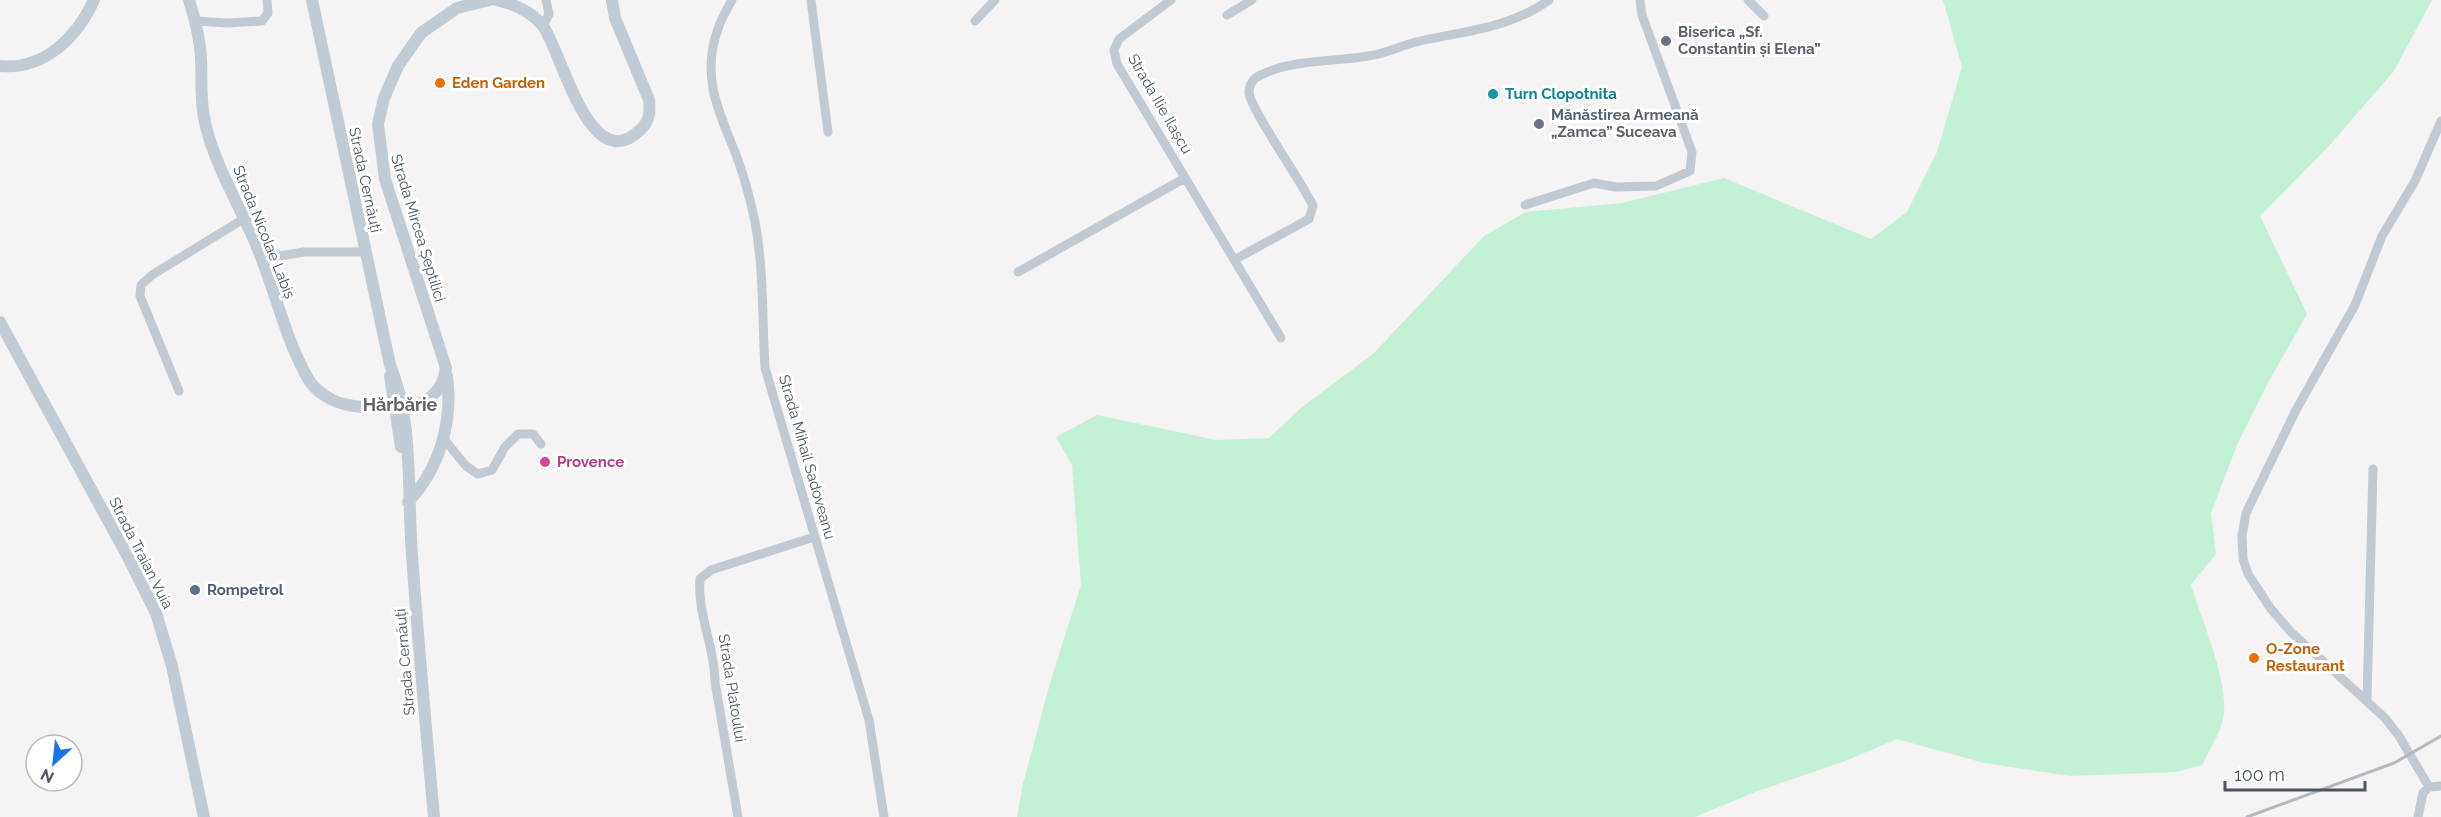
<svg xmlns="http://www.w3.org/2000/svg" width="2441" height="817" viewBox="0 0 2441 817" font-family="Raleway,sans-serif">
	<style>
		.green { fill: #c3f1d5 }
		.lines { fill: none; stroke-linecap: round; stroke-linejoin: round }
		.street { stroke: #c1cad2; stroke-width: 9 }
		.secondary { stroke: #c1cbd6; stroke-width: 12 }
		.rail { stroke: #b5b8bd; stroke-width: 3 }
		.worship-dot { fill: #6b7280; stroke: #fff; stroke-width: 2 }
		.food-dot { fill: #e8710a; stroke: #fff; stroke-width: 2 }
		.culture-dot { fill: #0f9aa8; stroke: #fff; stroke-width: 2 }
		.hotel-dot { fill: #d1479c; stroke: #fff; stroke-width: 2 }
		.service-dot { fill: #5c6f8a; stroke: #fff; stroke-width: 2 }
		.labels { text-anchor: middle; dominant-baseline: central; stroke-width: 6; stroke-linejoin: round; paint-order: stroke }
		.worship-label { font-size: 15px; font-weight: bold; fill: #5b616d; stroke: #fff; text-anchor: start }
		.food-label { font-size: 15px; font-weight: bold; fill: #c56008; stroke: #fff; text-anchor: start }
		.culture-label { font-size: 15px; font-weight: bold; fill: #0d838f; stroke: #fff; text-anchor: start }
		.street-label { font-size: 15px; fill: #4a5661; stroke: #fff }
		.hotel-label { font-size: 15px; font-weight: bold; fill: #b23c85; stroke: #fff; text-anchor: start }
		.service-label { font-size: 15px; font-weight: bold; fill: #4e5e75; stroke: #fff; text-anchor: start }
		.quarter-label { font-size: 18px; font-weight: bold; fill: #5f6368; stroke: #fff }
	</style>
	<rect width="100%" height="100%" fill="#f5f3f3"/>
	<!-- green -->
	<path class="green" d="M 1943,0 L 2432,0 L 2394,71 L 2328,147 L 2260,216 L 2307,314 L 2269,381 L 2237,445 L 2211,513 L 2216,554 L 2191,585 C 2202,620 2227,678 2224,713 C 2222,731 2210,749 2202,765 L 2176,772 L 2070,776 L 1984,763 L 1897,739 L 1845,761 L 1755,792 L 1695,817 L 1017,817 L 1023,784 L 1050,683 L 1081,585 L 1072,465 L 1056,437 L 1097,415 L 1216,440 L 1269,438 L 1301,408 L 1374,353 L 1484,236 L 1526,212 L 1622,203 L 1724,178 L 1871,239 L 1907,212 L 1937,152 L 1962,67 Z"/>
	<g class="lines">
		<!-- street -->
		<path class="street" d="M 732,0 C 727,9 721,19 718,29 C 701,75 718,110 735,152 C 744,175 750,198 755,222 C 764,270 762,319 765,368 L 869,720 L 884,817
			M 811,0 L 828,132
			M 1171,0 L 1119,39 L 1114,50 L 1117,64 L 1281,338
			M 1748,0 L 1764,16
			M 1227,15 L 1252,0
			M 195,21 L 227,23 L 262,21 L 268,13 L 267,0
			M 975,21 L 995,0
			M 543,26 L 549,14 L 546,0
			M 1525,205 L 1594,183 L 1616,187 L 1656,186 L 1690,171 L 1692,152 L 1642,15 L 1640,0
			M 262,259 L 304,252 L 364,252
			M 1234,260 L 1309,219 L 1313,206 C 1303,183 1249,108 1249,92 C 1249,84 1254,78 1261,75 C 1292,59 1335,62 1368,56 C 1385,54 1400,46 1416,42 C 1463,31 1509,29 1549,0
			M 1018,272 L 1185,178
			M 179,391 L 140,296 L 141,285 L 152,275 L 245,218
			M 443,438 L 466,466 L 478,474 L 492,470 L 505,447 L 518,434 L 533,434 L 541,444
			M 2367,700 L 2373,469
			M 2429,787 L 2399,736 L 2385,718 L 2291,632 L 2271,609 L 2248,574 L 2243,559 L 2242,536 L 2246,513 L 2296,410 L 2355,305 L 2382,236 L 2415,181 L 2441,121
			M 738,817 L 715,682 C 715,647 697,614 700,579 L 711,570 L 814,537
			M 2418,817 L 2423,793 L 2429,787 L 2441,786"/>
		<!-- secondary -->
		<path class="secondary" d="M 189,0 C 195,19 200,38 201,58 C 202,77 200,97 204,117 C 212,162 240,205 257,247 C 275,289 284,335 306,375 C 310,383 316,390 324,395 C 346,411 378,407 403,406 C 427,406 443,391 446,368 L 385,179 L 378,124 L 384,98 L 398,66 L 421,33 L 457,8 L 490,0
			M 312,0 L 390,365 C 414,421 407,494 412,554 C 418,642 426,729 434,817
			M 496,0 C 514,4 531,11 543,26 C 562,52 590,181 641,129 C 650,121 650,111 649,100 L 615,18 L 612,0
			M 0,66 C 45,70 77,37 94,0
			M 0,322 L 129,559 L 156,613 L 172,666 L 204,817
			M 390,376 L 401,447
			M 408,502 C 440,468 453,422 447,376"/>
		<!-- rail -->
		<path class="rail" d="M 2247,817 L 2394,763 L 2441,736"/>
	</g>
	<!-- markers -->
	<g class="worship-dot">
		<circle cx="1666" cy="41" r="6"/>
		<circle cx="1539" cy="124" r="6"/>
	</g>
	<g class="food-dot">
		<circle cx="440" cy="83" r="6"/>
		<circle cx="2254" cy="658" r="6"/>
	</g>
	<circle class="culture-dot" cx="1493" cy="94" r="6"/>
	<circle class="hotel-dot" cx="545" cy="462" r="6"/>
	<circle class="service-dot" cx="195" cy="590" r="6"/>
	<g class="labels">
		<!-- worship labels -->
		<g class="worship-label">
			<text x="1678" y="32">Biserica „Sf.<tspan x="1678" dy="17">Constantin și Elena”</tspan></text>
			<text x="1551" y="115">Mănăstirea Armeană<tspan x="1551" dy="17">„Zamca” Suceava</tspan></text>
		</g>
		<!-- food labels -->
		<g class="food-label">
			<text x="452" y="83">Eden Garden</text>
			<text x="2266" y="649">O-Zone<tspan x="2266" dy="17">Restaurant</tspan></text>
		</g>
		<!-- culture labels -->
		<g class="culture-label">
			<text x="1505" y="94">Turn Clopotnita</text>
		</g>
		<!-- street labels -->
		<g class="street-label">
			<text transform="translate(1160 104) rotate(60)">Strada Ilie Ilașcu</text>
			<text transform="translate(365 180) rotate(78)">Strada Cernăuți</text>
			<text transform="translate(418 228) rotate(73)">Strada Mircea Șeptilici</text>
			<text transform="translate(264 232) rotate(68)">Strada Nicolae Labiș</text>
			<text transform="translate(807 457) rotate(74)">Strada Mihail Sadoveanu</text>
			<text transform="translate(141 553) rotate(63)">Strada Traian Vuia</text>
			<text transform="translate(405 662) rotate(-95)">Strada Cernăuți</text>
			<text transform="translate(732 688) rotate(81)">Strada Platoului</text>
		</g>
		<!-- hotel labels -->
		<g class="hotel-label">
			<text x="557" y="462">Provence</text>
		</g>
		<!-- service labels -->
		<g class="service-label">
			<text x="207" y="590">Rompetrol</text>
		</g>
		<!-- quarter labels -->
		<g class="quarter-label">
			<text x="400" y="404">Hărbărie</text>
		</g>
	</g>
	<!-- north arrow -->
	<g transform="translate(54 763) rotate(207)"><circle r="28" fill="#ffffff" stroke="#b7bbc0" stroke-width="1.5"/>
	<path d="M0-4.5L10 22L0 15L-10 22Z" fill="#1a73e8"/>
	<text y="-9" font-size="16" font-weight="bold" text-anchor="middle" fill="#4a5661">N</text>
	</g>
	<!-- scale -->
	<path d="M2225 781v9h140v-9" fill="none" stroke="#4a5661" stroke-width="3"/>
	<text x="2234" y="781" font-size="18" fill="#4a5661" stroke="#ffffff" stroke-width="4.5" paint-order="stroke">100 m</text>
</svg>
